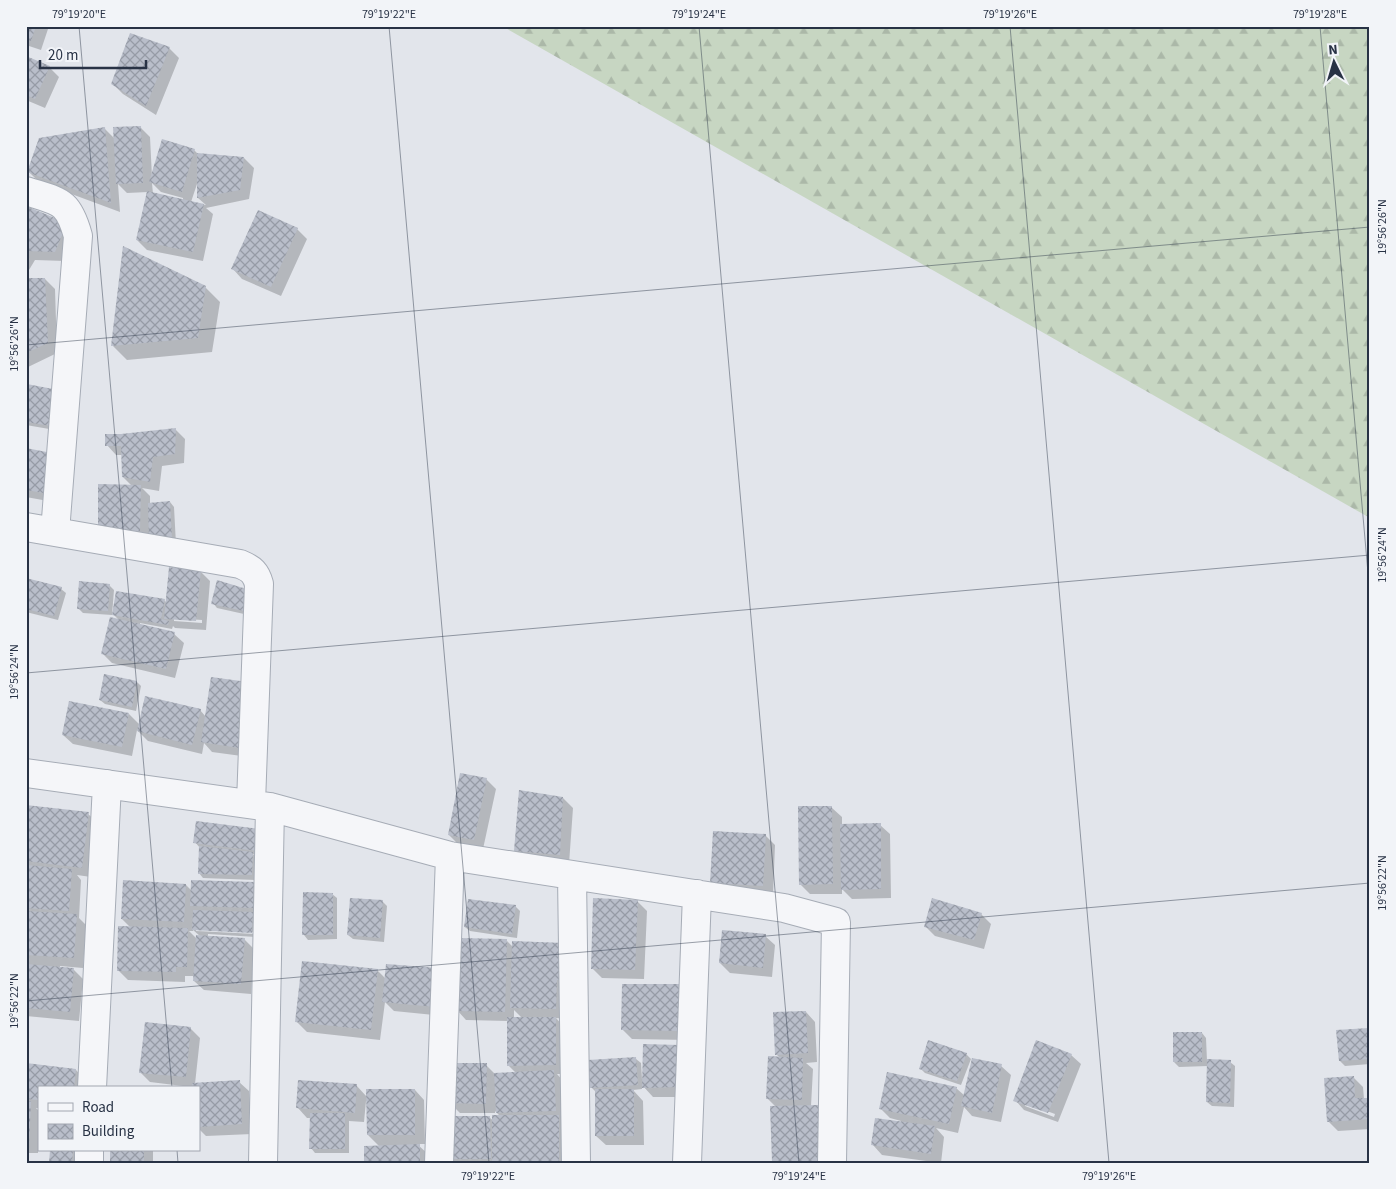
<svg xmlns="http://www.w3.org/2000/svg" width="1396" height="1189" viewBox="0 0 1396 1189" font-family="'Source Sans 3',sans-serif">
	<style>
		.forest { fill: url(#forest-firs) }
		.shadow { fill: #0003; fill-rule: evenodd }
		.building { fill: url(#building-cross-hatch) }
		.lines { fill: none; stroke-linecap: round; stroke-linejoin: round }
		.minor-casing { stroke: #a6acb6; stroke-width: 30 }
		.minor { stroke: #f5f6f9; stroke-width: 28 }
		.ticks { fill: none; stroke: #283245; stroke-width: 1; stroke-opacity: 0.45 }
		.neatline { fill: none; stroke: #283245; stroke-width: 2 }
		.ticks-label { font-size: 12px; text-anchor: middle; fill: #283245 }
	</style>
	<defs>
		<pattern id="forest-firs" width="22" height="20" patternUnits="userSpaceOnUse" patternTransform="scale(1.25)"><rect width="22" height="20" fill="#c7d6c2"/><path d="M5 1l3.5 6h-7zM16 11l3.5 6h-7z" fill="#abb8a8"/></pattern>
		<pattern id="building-cross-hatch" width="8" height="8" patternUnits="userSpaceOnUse" patternTransform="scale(1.25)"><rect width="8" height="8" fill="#b9beca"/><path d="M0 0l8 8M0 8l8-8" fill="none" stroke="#969ba6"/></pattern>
	</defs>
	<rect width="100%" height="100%" fill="#e2e5eb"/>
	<!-- forest -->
	<path class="forest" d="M 502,26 L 1370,26 L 1370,518 Z"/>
	<!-- shadow -->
	<path class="shadow" d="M 26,26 L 49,26 L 41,50 L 26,45 Z
		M 169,48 L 179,58 L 156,115 L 123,94 L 113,84 Z
		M 26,58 L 49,67 L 59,77 L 45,108 L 26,100 Z
		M 140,127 L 150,137 L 152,177 L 194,150 L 199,155 L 244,158 L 254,168 L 249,199 L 206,208 L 213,214 L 203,261 L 147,250 L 137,240 L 148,192 L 127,193 L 118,184 L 120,212 L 39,182 L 29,172 L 104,128 L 115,139 ZM 198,181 L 198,198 L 206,205 L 191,202 ZM 152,183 L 161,192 L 183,198 L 183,200 L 153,194 Z
		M 26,207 L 66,224 L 65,261 L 35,260 L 26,275 Z
		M 297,229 L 307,239 L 281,296 L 242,279 L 233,269 Z
		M 45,279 L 55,289 L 57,353 L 26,368 L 26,280 Z
		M 205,287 L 220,302 L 212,352 L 127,360 L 113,346 Z
		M 28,385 L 55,430 L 26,425 L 26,396 Z
		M 175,429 L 185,439 L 184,463 L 162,466 L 159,491 L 142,488 L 150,496 L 150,504 L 170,502 L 174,507 L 176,544 L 109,540 L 132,486 L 123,477 L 122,455 L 116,455 L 107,445 L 121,435 Z
		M 26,449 L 59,503 L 26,497 Z
		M 200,571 L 210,581 L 206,630 L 175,628 L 173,626 L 172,629 L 140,623 L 140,625 L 174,634 L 184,643 L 175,678 L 112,663 L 102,653 L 119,620 L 114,615 L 164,600 L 167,603 ZM 174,618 L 202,620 L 202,623 L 174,621 Z
		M 26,579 L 61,589 L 66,593 L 58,620 L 26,612 Z
		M 217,581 L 253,616 L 217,608 L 213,603 Z
		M 109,585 L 114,590 L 112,615 L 83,613 L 78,608 Z
		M 212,679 L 249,757 L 212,752 L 204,743 L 202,754 L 148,741 L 137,730 L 132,756 L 73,744 L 63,735 L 129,714 L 139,724 L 200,710 L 206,717 Z
		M 137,682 L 141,686 L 136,711 L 105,704 L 100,700 Z
		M 486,779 L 496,789 L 483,849 L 459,845 L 449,835 Z
		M 563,798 L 573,808 L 569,864 L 525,860 L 515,850 Z
		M 26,806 L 88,814 L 98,823 L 91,877 L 77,875 L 81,880 L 79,918 L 86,925 L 83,968 L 60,966 L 60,968 L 74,970 L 83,979 L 79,1021 L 26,1016 Z
		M 832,808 L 842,817 L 842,825 L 880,825 L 890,834 L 891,898 L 852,899 L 842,889 L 842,894 L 810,894 L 800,884 Z
		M 260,830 L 262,855 L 253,854 L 257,858 L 256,880 L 203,878 L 199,873 L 200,848 L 195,842 Z
		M 765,835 L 775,845 L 773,895 L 721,892 L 711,882 Z
		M 254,884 L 263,893 L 256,932 L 196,929 L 196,931 L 256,934 L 256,937 L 208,934 L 208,937 L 244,939 L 254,949 L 251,994 L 204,990 L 194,981 L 195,976 L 185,976 L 185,982 L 128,980 L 118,970 L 131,928 L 122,919 L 186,885 L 192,891 ZM 193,930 L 200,936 L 197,939 L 189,931 L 193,931 Z
		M 332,894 L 337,898 L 337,939 L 308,940 L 304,935 Z
		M 469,900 L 516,907 L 520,911 L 517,938 L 470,931 L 465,927 Z
		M 382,901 L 387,906 L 384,942 L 353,939 L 348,935 Z
		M 637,901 L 647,911 L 644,979 L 602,978 L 592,968 Z
		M 981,914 L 991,924 L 984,949 L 935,936 L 925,926 Z
		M 765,936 L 775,945 L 772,977 L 730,973 L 720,963 Z
		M 507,941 L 513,947 L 564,944 L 566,1019 L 556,1018 L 565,1028 L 565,1074 L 557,1074 L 564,1082 L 568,1163 L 453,1163 L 449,1158 L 490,1118 L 494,1121 L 500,1116 L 495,1111 L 495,1113 L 460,1113 L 450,1103 L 486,1065 L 496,1075 L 517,1074 L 508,1065 L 508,1021 L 466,1020 L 457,1010 ZM 514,1010 L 522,1018 L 514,1018 Z
		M 388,965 L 444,1016 L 394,1011 L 385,1002 L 380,1040 L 307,1032 L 297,1022 L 377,970 L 386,979 Z
		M 623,985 L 690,1040 L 632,1039 L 622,1029 Z
		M 806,1012 L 815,1022 L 817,1062 L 806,1063 L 813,1069 L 811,1106 L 817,1106 L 827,1116 L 828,1163 L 774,1163 L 776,1107 L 767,1098 L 780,1058 L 776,1054 Z
		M 190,1028 L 200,1038 L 195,1084 L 239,1082 L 249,1091 L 252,1134 L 206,1136 L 199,1129 L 199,1088 L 150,1082 L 140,1072 Z
		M 1368,1029 L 1370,1030 L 1370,1064 L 1345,1066 L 1340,1061 Z
		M 1202,1033 L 1206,1038 L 1207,1061 L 1230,1062 L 1235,1066 L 1234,1107 L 1212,1106 L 1207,1102 L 1208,1066 L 1179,1067 L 1174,1062 Z
		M 678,1046 L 688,1097 L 653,1097 L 642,1085 L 642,1089 L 633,1090 L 643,1101 L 644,1145 L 606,1145 L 596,1136 L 596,1092 L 591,1087 L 636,1059 L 641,1063 L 642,1079 L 644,1079 Z
		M 966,1054 L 971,1059 L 961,1085 L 925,1073 L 920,1068 Z
		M 1071,1055 L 1081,1064 L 1058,1122 L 1024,1110 L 1015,1100 ZM 1025,1103 L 1055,1114 L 1054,1117 L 1025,1106 Z
		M 26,1064 L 76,1070 L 85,1080 L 84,1088 L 39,1088 L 39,1108 L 36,1108 L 39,1111 L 38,1153 L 26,1153 Z
		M 1001,1066 L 1011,1075 L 1001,1122 L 972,1116 L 964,1107 L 958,1133 L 936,1128 L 944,1137 L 941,1163 L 882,1155 L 873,1145 L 901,1123 L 901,1121 L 890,1118 L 880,1108 L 956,1088 L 965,1096 Z
		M 1353,1077 L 1363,1087 L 1364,1099 L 1370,1099 L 1370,1129 L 1338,1131 L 1328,1121 Z
		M 356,1085 L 367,1097 L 415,1090 L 424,1100 L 425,1144 L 417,1144 L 429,1155 L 429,1163 L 366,1163 L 380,1147 L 368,1135 L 368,1102 L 366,1101 L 364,1122 L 349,1121 L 349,1153 L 315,1153 L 311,1148 L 311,1118 L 307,1118 L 298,1108 Z
		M 52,1150 L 78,1150 L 76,1163 L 50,1163 Z
		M 112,1150 L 153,1150 L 153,1163 L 111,1163 Z"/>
	<!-- building -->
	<path class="building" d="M 26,26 L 36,26 L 31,41 L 26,39 Z
		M 130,33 L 170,47 L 146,106 L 111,84 Z
		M 26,56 L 50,66 L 35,99 L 26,95 Z
		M 141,126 L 143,183 L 116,184 L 113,127 Z
		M 105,127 L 111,203 L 27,172 L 39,138 Z
		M 162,139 L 195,149 L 182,192 L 149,182 Z
		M 197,153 L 244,157 L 240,190 L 197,198 Z
		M 147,191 L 204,204 L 193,252 L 136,240 Z
		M 26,206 L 67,223 L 55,252 L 26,251 Z
		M 258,210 L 298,228 L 271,287 L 231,269 Z
		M 123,246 L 206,286 L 198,338 L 111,346 Z
		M 26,278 L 45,278 L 48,343 L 26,353 Z
		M 27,384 L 58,390 L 51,426 L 26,422 Z
		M 176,428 L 175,454 L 153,457 L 150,482 L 122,477 L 121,446 L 105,446 L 105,434 L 121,434 Z
		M 26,448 L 57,454 L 49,494 L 26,490 Z
		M 98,484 L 141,485 L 140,531 L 98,531 Z
		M 170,501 L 172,540 L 149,541 L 148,503 Z
		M 169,567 L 201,570 L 196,621 L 164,619 Z
		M 26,578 L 62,587 L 54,616 L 26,609 Z
		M 217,580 L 250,590 L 249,612 L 211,604 Z
		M 79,581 L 110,584 L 108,611 L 77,609 Z
		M 116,591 L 165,599 L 161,619 L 169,621 L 168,625 L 112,615 Z
		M 110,617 L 175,632 L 166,669 L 101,654 Z
		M 104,674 L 137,681 L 132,707 L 99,700 Z
		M 211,677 L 248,682 L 239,748 L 201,742 Z
		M 145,696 L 201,709 L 192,745 L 137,731 Z
		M 69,701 L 129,713 L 122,747 L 62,735 Z
		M 460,773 L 487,778 L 474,840 L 448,835 Z
		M 519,790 L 563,797 L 560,855 L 514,851 Z
		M 26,805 L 89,812 L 82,868 L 26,861 Z
		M 798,806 L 832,806 L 833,884 L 799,885 Z
		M 196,821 L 260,829 L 258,851 L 193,843 Z
		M 881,823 L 881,889 L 841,890 L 840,824 Z
		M 713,831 L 766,834 L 763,886 L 710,883 Z
		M 199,846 L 253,852 L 252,875 L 198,874 Z
		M 26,865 L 72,869 L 69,911 L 26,908 Z
		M 123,880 L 186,884 L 184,922 L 121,919 Z
		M 191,880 L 254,882 L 253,908 L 190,906 Z
		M 303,892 L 333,893 L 333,935 L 302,935 Z
		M 350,898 L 383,900 L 380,938 L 347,935 Z
		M 593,898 L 638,900 L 635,970 L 591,969 Z
		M 932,898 L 982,913 L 974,940 L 924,927 Z
		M 468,899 L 516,905 L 512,934 L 464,927 Z
		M 193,910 L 253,912 L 252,933 L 192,930 Z
		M 26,911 L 77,914 L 74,958 L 26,955 Z
		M 118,926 L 188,928 L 187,967 L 176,967 L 176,972 L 117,971 Z
		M 722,930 L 766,934 L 763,968 L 719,963 Z
		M 196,935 L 245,938 L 241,984 L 193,981 Z
		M 458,938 L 507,939 L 505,1012 L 455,1011 Z
		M 512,941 L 565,943 L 564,980 L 557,980 L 556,1009 L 510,1008 Z
		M 302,961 L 378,969 L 371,1030 L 295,1022 Z
		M 26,964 L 74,968 L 70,1012 L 26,1008 Z
		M 386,964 L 439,968 L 435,1007 L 382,1002 Z
		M 622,984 L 681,984 L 680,1031 L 621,1030 Z
		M 806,1011 L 808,1053 L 775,1055 L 773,1012 Z
		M 507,1017 L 556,1017 L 556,1065 L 507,1066 Z
		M 145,1022 L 191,1027 L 186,1077 L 139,1073 Z
		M 1369,1028 L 1370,1059 L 1339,1061 L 1336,1030 Z
		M 1173,1032 L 1202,1032 L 1202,1062 L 1173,1062 Z
		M 928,1040 L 967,1053 L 957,1081 L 919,1069 Z
		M 1036,1040 L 1072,1054 L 1048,1113 L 1013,1101 Z
		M 643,1044 L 679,1045 L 679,1087 L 642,1088 Z
		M 768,1056 L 803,1058 L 802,1100 L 766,1099 Z
		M 636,1057 L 638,1085 L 590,1088 L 588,1060 Z
		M 972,1058 L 1002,1064 L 992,1113 L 961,1106 Z
		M 1207,1059 L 1231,1060 L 1230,1103 L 1206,1102 Z
		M 26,1063 L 76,1069 L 74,1088 L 39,1088 L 39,1100 L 26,1099 Z
		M 450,1063 L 487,1063 L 486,1104 L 449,1103 Z
		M 554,1070 L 556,1111 L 496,1113 L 494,1073 Z
		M 887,1072 L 957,1087 L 949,1124 L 879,1109 Z
		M 1354,1076 L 1355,1098 L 1370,1098 L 1370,1119 L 1327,1122 L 1324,1078 Z
		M 240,1080 L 242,1124 L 199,1127 L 199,1088 L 193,1088 L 192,1083 Z
		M 298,1080 L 357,1084 L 355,1113 L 296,1108 Z
		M 366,1089 L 415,1089 L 415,1135 L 367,1135 Z
		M 595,1089 L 634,1089 L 634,1136 L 595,1136 Z
		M 26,1101 L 31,1101 L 29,1144 L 26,1144 Z
		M 818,1105 L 819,1161 L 772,1162 L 770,1106 Z
		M 310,1113 L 345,1113 L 345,1149 L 309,1149 Z
		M 492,1115 L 559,1115 L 559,1163 L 492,1163 Z
		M 447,1116 L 490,1116 L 491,1159 L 448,1159 Z
		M 875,1118 L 935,1126 L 931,1154 L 871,1145 Z
		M 420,1144 L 420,1163 L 364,1163 L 364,1146 Z
		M 50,1150 L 73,1150 L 72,1163 L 49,1163 Z
		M 110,1150 L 144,1150 L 144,1163 L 110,1163 Z"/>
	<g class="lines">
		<defs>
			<path id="minor" d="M 26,191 C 60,202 68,200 78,236 L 55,532
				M 26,527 L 240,564 C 252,569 256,573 259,584 L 251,803
				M 26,773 L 270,807 L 450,856 L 784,908 L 836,922 L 832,1163
				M 572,876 L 576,1163
				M 92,1088 L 107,784
				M 89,1163 L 89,1150
				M 263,1163 L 270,807
				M 439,1163 L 450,856
				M 687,1163 L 697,894"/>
		</defs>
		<!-- minor casing -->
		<use href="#minor" class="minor-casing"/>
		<!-- minor -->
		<use href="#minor" class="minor"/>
	</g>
	<!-- ticks -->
	<path class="ticks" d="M 79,26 L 172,1088M 389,26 L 489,1163M 699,26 L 799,1163M 1010,26 L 1109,1163M 1320,26 L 1370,596M 26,345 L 1370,227M 26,673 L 1370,555M 26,1001 L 1370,883M 177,1150 L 178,1163"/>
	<!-- border -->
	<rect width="1396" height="1189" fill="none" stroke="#f2f4f8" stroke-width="55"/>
	<!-- legend -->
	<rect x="38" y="1086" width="162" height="65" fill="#f2f4f8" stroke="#a1a6b0"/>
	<rect x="48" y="1103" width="25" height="8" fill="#f5f6f9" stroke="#a1a6b0"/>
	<text x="82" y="1112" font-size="15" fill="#283245">Road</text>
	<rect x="48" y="1124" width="25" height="15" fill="url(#building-cross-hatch)" stroke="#a1a6b0"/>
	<text x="82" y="1136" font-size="15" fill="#283245">Building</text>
	<!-- north arrow -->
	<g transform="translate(1334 62) rotate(355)" stroke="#f2f4f8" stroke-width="4" paint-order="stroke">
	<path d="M0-4L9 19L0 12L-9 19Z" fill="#283245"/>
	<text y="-8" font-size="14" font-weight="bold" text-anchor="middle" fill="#283245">N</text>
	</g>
	<!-- scale -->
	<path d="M40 60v8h106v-8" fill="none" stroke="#283245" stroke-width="2.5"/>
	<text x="48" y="60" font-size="15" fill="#283245" stroke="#f2f4f8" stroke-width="4" paint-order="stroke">20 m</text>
	<rect x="28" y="28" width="1340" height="1134" class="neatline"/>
	<g class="ticks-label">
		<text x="79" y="18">79°19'20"E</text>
		<text x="389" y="18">79°19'22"E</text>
		<text x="699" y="18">79°19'24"E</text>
		<text x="1010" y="18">79°19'26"E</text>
		<text x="1320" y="18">79°19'28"E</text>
		<text transform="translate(1382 227) rotate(-90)" y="4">19°56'26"N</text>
		<text transform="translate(14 344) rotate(-90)" y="4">19°56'26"N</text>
		<text transform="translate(1382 555) rotate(-90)" y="4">19°56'24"N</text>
		<text transform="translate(14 672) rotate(-90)" y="4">19°56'24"N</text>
		<text transform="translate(1382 883) rotate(-90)" y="4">19°56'22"N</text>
		<text transform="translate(14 1001) rotate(-90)" y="4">19°56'22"N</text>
		<text x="488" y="1180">79°19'22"E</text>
		<text x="799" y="1180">79°19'24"E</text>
		<text x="1109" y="1180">79°19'26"E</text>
	</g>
</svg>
